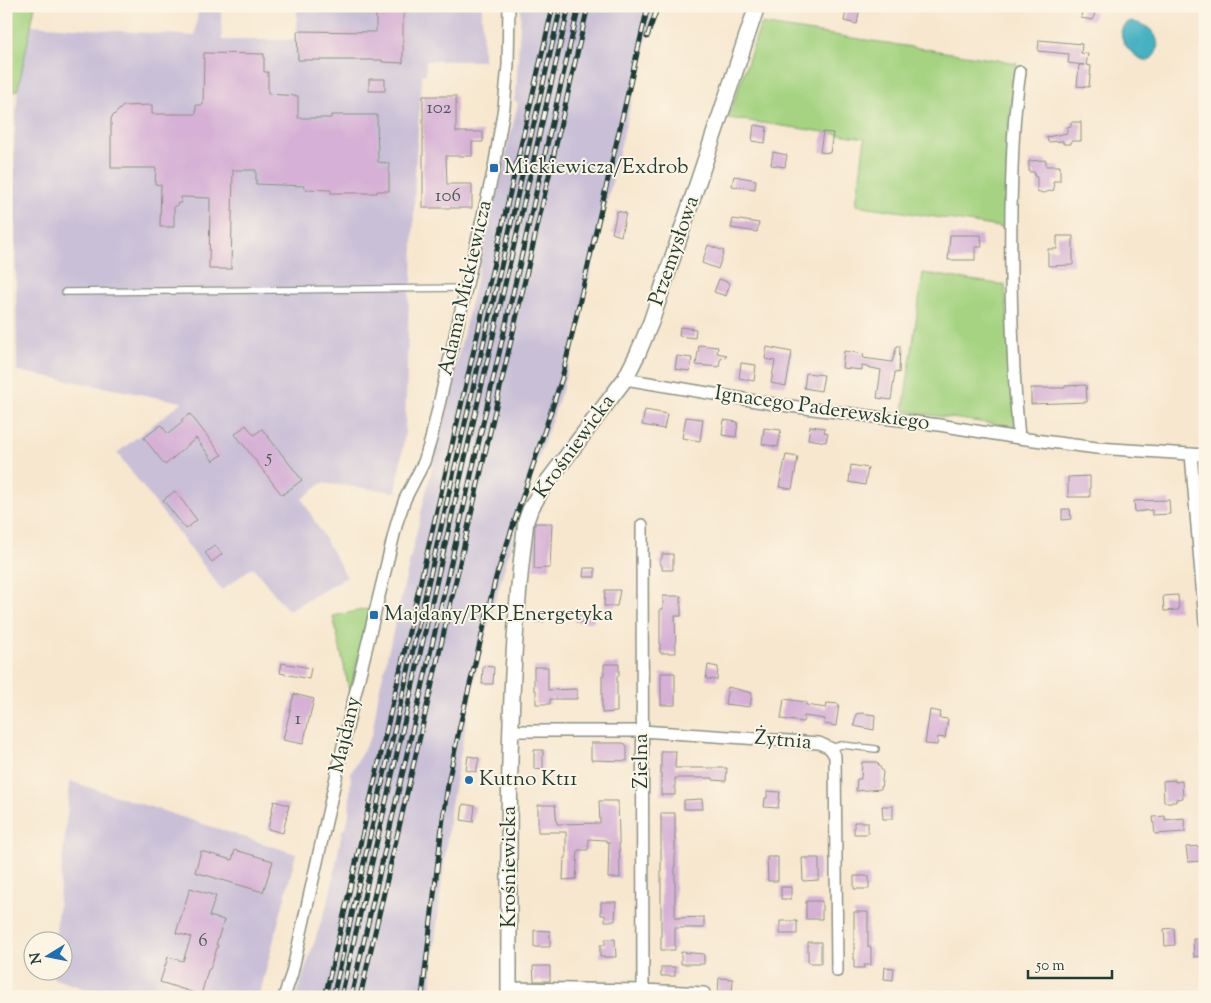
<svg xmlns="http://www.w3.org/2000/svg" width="1211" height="1003" viewBox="0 0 1211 1003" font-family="'Sorts Mill Goudy',serif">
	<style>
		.industrial { fill: #c9bfd7 }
		.green { fill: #a5d381; stroke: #62885a }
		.water { fill: #44b1c1; stroke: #32777a }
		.building { fill: #d6b0d6 }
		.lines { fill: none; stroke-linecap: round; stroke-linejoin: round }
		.service-casing { stroke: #8b9282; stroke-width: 8 }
		.minor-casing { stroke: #8b9282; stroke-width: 14 }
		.tertiary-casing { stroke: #8b9282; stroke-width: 18 }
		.service { stroke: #fff; stroke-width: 5.5 }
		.minor { stroke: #fff; stroke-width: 11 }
		.tertiary { stroke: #fff; stroke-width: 15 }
		.rail-casing { stroke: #1f3d34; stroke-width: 5 }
		.rail { stroke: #fcf5e5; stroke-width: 3; stroke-dasharray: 9; stroke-linecap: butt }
		.poi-dot { fill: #1f6fb2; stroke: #fcf5e5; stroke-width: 2 }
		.labels { text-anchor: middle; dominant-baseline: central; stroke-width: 4; stroke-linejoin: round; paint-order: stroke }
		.number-label { font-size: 19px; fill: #4d5a5c }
		.poi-label { font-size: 21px; fill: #1f3d34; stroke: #fcf5e5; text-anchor: start }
		.street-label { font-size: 21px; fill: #1f3d34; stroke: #fcf5e5 }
	</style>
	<rect width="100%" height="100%" fill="#fcf5e5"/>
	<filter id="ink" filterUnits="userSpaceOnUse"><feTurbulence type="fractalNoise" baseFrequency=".02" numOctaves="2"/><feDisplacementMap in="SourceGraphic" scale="10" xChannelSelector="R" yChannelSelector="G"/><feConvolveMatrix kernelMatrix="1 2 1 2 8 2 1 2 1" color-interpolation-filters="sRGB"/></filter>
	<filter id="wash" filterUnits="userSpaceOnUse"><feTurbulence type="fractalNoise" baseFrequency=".0096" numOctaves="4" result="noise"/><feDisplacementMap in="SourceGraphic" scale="20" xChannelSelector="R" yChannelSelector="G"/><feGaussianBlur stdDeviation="1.12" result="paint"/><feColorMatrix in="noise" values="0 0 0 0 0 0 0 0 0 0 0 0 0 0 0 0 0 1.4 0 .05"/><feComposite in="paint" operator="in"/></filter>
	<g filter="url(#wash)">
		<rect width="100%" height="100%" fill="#f7e7cf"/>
		<!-- industrial -->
		<path class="industrial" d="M 297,6 L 482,6 L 483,61 L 426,61 L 426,74 L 422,75 L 415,173 L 412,281 L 409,293 L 405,433 L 396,492 L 322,483 L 302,499 L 347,577 L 290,610 L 284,606 L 253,567 L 222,590 L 117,453 L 182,402 L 17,371 L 14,143 L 18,89 L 31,25 L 195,36 L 198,10 L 221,10 L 222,40 L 297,40 Z
			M 521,6 L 654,6 L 563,387 L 518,518 L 476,672 L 451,805 L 432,966 L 431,997 L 296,997 L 330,895 L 342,831 L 346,826 L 349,815 L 351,773 L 372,734 L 379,691 L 516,112 L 518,103 L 514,100 L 516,92 Z
			M 70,781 L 296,854 L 259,997 L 111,997 L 52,978 L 53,971 L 62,970 L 62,940 L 55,940 Z"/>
		<!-- green -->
		<path class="green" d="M 6,6 L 35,6 L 18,89 L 6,98 Z
			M 761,24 L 1017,63 L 1009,121 L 1007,228 L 856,205 L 865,138 L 728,118 Z
			M 923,273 L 1005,285 L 1015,427 L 903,411 Z
			M 367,609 L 369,611 L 350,694 L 333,616 Z"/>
		<!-- water -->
		<path class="water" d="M 1132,21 C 1137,23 1142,24 1147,27 C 1160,35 1162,53 1148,61 C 1129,59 1108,26 1132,21 Z"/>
		<g id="blocks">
			<!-- building -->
			<path class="building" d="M 376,6 L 410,6 L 403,16 L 403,63 L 382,62 L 382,60 L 298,60 L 297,31 L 376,32 Z
				M 847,6 L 860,7 L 857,24 L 844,21 Z
				M 1082,9 L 1095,11 L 1093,20 L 1081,18 Z
				M 1039,40 L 1082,44 L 1081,53 L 1088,54 L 1086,65 L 1091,66 L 1089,87 L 1077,86 L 1079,65 L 1084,65 L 1068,63 L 1069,54 L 1038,51 Z
				M 204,53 L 264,54 L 264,72 L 268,72 L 268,94 L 298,96 L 298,118 L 331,118 L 331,115 L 377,115 L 378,162 L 389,163 L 389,191 L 377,191 L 377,193 L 331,193 L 331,190 L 304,189 L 304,186 L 256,184 L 256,170 L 233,170 L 231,269 L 209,269 L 210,198 L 181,197 L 181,203 L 178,203 L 177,206 L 174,206 L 174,227 L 160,227 L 161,185 L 155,184 L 156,168 L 111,168 L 111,118 L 123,106 L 152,105 L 152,114 L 196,114 L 196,105 L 203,105 Z
				M 369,79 L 385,79 L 385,91 L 369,91 Z
				M 423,96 L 456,96 L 456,132 L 483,132 L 483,142 L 472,142 L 472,156 L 446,156 L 447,184 L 472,184 L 472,208 L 423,208 Z
				M 1071,122 L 1081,122 L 1081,141 L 1071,141 L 1071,144 L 1063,144 L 1063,141 L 1048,142 L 1047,137 L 1067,133 L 1067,127 L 1071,126 Z
				M 754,125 L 767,127 L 765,143 L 752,141 Z
				M 823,132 L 833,133 L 830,153 L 820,152 Z
				M 773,152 L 787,155 L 785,167 L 771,165 Z
				M 1046,160 L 1046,166 L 1060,166 L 1060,181 L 1053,181 L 1054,190 L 1043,193 L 1037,191 L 1037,177 L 1035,177 L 1034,172 L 1029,172 L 1029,161 Z
				M 734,176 L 756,180 L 755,189 L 732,186 Z
				M 617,211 L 626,213 L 621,236 L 612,233 Z
				M 733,219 L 759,223 L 757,232 L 731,228 Z
				M 950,235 L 981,235 L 982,247 L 975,247 L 975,260 L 948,260 Z
				M 1057,236 L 1073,236 L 1073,265 L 1048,266 L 1048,249 L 1057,249 Z
				M 708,245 L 724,251 L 718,269 L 702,263 Z
				M 719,279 L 730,283 L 726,296 L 714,292 Z
				M 680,327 L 696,329 L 695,338 L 679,336 Z
				M 699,345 L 718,347 L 717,353 L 727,355 L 720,360 L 719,367 L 696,365 Z
				M 897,346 L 900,346 L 899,373 L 895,372 L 891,400 L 877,398 L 881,370 L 862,366 L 862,370 L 842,368 L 844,351 L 864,354 L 863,358 L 892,362 Z
				M 767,347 L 792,352 L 786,386 L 771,383 L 775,361 L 765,359 Z
				M 677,356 L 692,358 L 690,371 L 675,369 Z
				M 741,363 L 756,365 L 754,381 L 739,378 Z
				M 806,373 L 824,375 L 821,391 L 804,388 Z
				M 1086,385 L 1087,402 L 1031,404 L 1031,388 L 1065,388 L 1065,386 Z
				M 645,410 L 667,414 L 664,429 L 642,425 Z
				M 190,414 L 222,455 L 213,461 L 196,438 L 165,465 L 144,438 L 161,425 L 168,434 L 183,422 L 181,420 Z
				M 686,417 L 703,419 L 700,441 L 682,438 Z
				M 724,420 L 738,422 L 736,437 L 722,435 Z
				M 246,425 L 254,435 L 262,429 L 302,480 L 282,495 L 235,434 Z
				M 810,426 L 825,428 L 824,432 L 828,433 L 826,442 L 808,439 Z
				M 764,428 L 781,430 L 778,447 L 762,444 Z
				M 786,455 L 798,457 L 792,489 L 779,487 Z
				M 851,465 L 868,468 L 865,485 L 849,482 Z
				M 1090,476 L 1090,497 L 1068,497 L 1068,477 Z
				M 175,491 L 197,520 L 186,529 L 163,500 Z
				M 1169,500 L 1170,514 L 1152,515 L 1152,510 L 1135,512 L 1134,501 Z
				M 1062,509 L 1070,509 L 1071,519 L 1062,520 Z
				M 535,523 L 552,523 L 550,568 L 534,569 Z
				M 215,545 L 222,554 L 212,562 L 205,553 Z
				M 662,554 L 673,554 L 673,570 L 662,570 L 662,566 L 659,562 L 662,558 Z
				M 584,568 L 595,568 L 595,577 L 583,577 Z
				M 605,590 L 620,590 L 617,606 L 604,606 Z
				M 1178,595 L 1179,610 L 1164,611 L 1163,596 Z
				M 663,596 L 681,596 L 681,616 L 675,616 L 676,653 L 660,653 L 660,609 L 663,609 Z
				M 534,613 L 544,613 L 544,622 L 534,622 Z
				M 575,613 L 594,613 L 594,622 L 576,622 Z
				M 282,663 L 311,668 L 309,679 L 280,673 Z
				M 604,664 L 619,664 L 619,676 L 617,676 L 617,712 L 602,713 L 602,675 L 604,675 Z
				M 708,665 L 718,667 L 717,680 L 706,679 Z
				M 483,666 L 494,667 L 493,684 L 482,684 Z
				M 534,667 L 548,667 L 548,690 L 577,689 L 577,699 L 550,699 L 550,704 L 536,704 L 536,690 L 534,690 Z
				M 661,673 L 675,673 L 675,705 L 661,705 Z
				M 728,687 L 752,693 L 750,707 L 725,704 Z
				M 294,694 L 314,699 L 303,744 L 283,740 Z
				M 784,699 L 806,702 L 806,705 L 826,708 L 827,703 L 839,704 L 836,726 L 824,724 L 825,719 L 804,716 L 803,722 L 781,719 Z
				M 930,710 L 941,712 L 939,718 L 948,719 L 945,738 L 938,737 L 937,745 L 925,744 Z
				M 861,713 L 875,715 L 874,730 L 854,726 L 856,714 Z
				M 591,743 L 624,743 L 627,746 L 627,761 L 591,760 Z
				M 534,750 L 543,750 L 543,770 L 534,769 Z
				M 661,751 L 676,751 L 675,768 L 727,768 L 726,781 L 713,780 L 713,778 L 675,778 L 675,795 L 661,795 Z
				M 468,756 L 479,758 L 476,772 L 466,770 Z
				M 862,762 L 877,762 L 883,772 L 881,789 L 856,791 L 857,779 L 861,779 Z
				M 1175,780 L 1175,782 L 1182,781 L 1183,798 L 1176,799 L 1176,802 L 1164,802 L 1163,781 Z
				M 767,791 L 780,792 L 778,808 L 764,807 L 765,798 L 767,798 Z
				M 702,799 L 703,809 L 684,809 L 684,800 Z
				M 274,801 L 289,805 L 283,833 L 268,829 Z
				M 599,801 L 618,801 L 620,878 L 608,878 L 609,842 L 607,842 L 606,840 L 589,839 L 588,850 L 578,850 L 576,879 L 563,880 L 564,858 L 566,858 L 566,832 L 538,832 L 538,805 L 555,805 L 557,824 L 600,823 Z
				M 463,804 L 475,806 L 473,822 L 461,820 Z
				M 882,806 L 893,806 L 893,819 L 883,819 Z
				M 661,813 L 675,813 L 675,918 L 704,917 L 704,928 L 675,928 L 675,950 L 661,950 Z
				M 1165,816 L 1165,820 L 1184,818 L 1185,832 L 1155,834 L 1153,817 Z
				M 854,822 L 868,822 L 868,834 L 854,834 Z
				M 1204,846 L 1205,855 L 1201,855 L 1202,861 L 1188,862 L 1186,847 Z
				M 235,850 L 273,861 L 263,892 L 195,872 L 201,851 L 232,860 Z
				M 767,857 L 778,857 L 778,881 L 768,881 Z
				M 802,858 L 819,858 L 819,880 L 803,881 Z
				M 854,876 L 869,876 L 869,889 L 854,889 Z
				M 781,887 L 791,887 L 791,899 L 781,899 Z
				M 190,888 L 216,896 L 209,916 L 224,920 L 216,945 L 218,945 L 210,969 L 208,970 L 201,995 L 160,982 L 168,957 L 183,961 L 191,937 L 176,933 Z
				M 806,901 L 822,901 L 822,919 L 806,919 Z
				M 601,902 L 616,902 L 615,921 L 605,921 L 605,915 L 601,915 Z
				M 854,912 L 868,912 L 868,947 L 871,947 L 871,965 L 864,965 L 864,968 L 854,968 Z
				M 780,921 L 797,921 L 797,934 L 780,934 Z
				M 1174,928 L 1175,945 L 1165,946 L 1164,929 Z
				M 534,930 L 550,931 L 550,947 L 534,947 Z
				M 605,939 L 615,939 L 616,957 L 600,957 L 600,945 L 605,945 Z
				M 1193,939 L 1205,939 L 1205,956 L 1194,957 Z
				M 808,942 L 821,942 L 821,963 L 808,963 Z
				M 681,952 L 704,954 L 704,964 L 681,964 Z
				M 533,966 L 550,966 L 550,981 L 534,981 Z
				M 661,967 L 675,967 L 675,976 L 661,976 Z
				M 885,967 L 894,968 L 893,980 L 884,979 Z
				M 719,978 L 733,979 L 732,996 L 718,994 Z"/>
		</g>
	</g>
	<g filter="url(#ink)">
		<use href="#blocks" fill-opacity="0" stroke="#8b9282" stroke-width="1"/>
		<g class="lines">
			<defs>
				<path id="service" d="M 65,292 L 467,288
					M 830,748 L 842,745 L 876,749"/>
				<path id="minor" d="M 625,379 L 774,404 L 939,425 L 1019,438 L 1097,448 L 1205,455
					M 1019,438 C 1012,362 1010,285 1011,209 C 1012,163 1013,117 1020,72
					M 1191,454 L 1205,622
					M 642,525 L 643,997
					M 511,731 L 642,731 L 819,743 L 830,748 L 835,756 L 837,971
					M 509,988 L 643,990 L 704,993
					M 284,997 L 292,973 L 350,715 L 397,522 L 405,499 L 424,462 L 431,439 L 494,168 L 504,107 L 508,65 L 509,6"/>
				<path id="tertiary" d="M 509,997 C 509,839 506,679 526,521 L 530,510 L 542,489 L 625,379 L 638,353 L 651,322 L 757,6"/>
			</defs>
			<!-- service casing -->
			<use href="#service" class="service-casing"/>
			<!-- minor casing -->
			<use href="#minor" class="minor-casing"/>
			<!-- tertiary casing -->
			<use href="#tertiary" class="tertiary-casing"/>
			<!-- service -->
			<use href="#service" class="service"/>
			<!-- minor -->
			<use href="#minor" class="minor"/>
			<!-- tertiary -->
			<use href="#tertiary" class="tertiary"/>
			<defs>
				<path id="rail" d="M 647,37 L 658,6
					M 325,997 L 553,6
					M 333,997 L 561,6
					M 341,997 L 569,6
					M 351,997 L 579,6
					M 360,997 L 588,6
					M 422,997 L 443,818 L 449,778 L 461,721 L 496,577 L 562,378 L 648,6"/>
			</defs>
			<!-- rail casing -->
			<use href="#rail" class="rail-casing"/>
			<!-- rail -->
			<use href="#rail" class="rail"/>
		</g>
	</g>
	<!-- markers -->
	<g class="poi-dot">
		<rect x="489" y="163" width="10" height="10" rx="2.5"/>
		<rect x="369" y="610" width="10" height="10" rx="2.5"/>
		<circle cx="469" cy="780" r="5"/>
	</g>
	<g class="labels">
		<!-- number labels -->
		<g class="number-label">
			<text x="439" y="108">102</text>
			<text x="448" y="196">106</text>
			<text x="269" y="457">5</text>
			<text x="298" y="719">1</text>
			<text x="203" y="941">6</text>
		</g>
		<!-- poi labels -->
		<g class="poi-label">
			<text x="504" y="168">Mickiewicza/Exdrob</text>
			<text x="384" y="615">Majdany/PKP_Energetyka</text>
			<text x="479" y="780">Kutno Kt11</text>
		</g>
		<!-- street labels -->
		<g class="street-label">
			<text transform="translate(675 251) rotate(-71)">Przemysłowa</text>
			<text transform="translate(466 288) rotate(-77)">Adama Mickiewicza</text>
			<text transform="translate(822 409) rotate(8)">Ignacego Paderewskiego</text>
			<text transform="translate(575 447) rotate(-54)">Krośniewicka</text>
			<text transform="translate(346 735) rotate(-77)">Majdany</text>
			<text transform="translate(783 741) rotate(5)">Żytnia</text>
			<text transform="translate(642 761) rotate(-90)">Zielna</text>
			<text transform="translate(510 867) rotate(-90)">Krośniewicka</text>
		</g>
	</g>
	<!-- margin -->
	<rect width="1211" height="1003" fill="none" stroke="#fcf5e5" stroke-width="25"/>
	<!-- north arrow -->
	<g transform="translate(48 956) rotate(260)"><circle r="24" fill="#fcf5e5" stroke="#a4ab9e"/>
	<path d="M0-4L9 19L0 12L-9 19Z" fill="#1f6fb2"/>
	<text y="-8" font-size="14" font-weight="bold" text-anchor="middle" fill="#1f3d34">N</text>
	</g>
	<!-- scale -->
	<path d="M1028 970v8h84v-8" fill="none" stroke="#1f3d34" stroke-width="2.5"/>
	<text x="1036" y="970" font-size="15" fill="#1f3d34" stroke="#fcf5e5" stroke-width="4" paint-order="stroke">50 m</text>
</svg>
